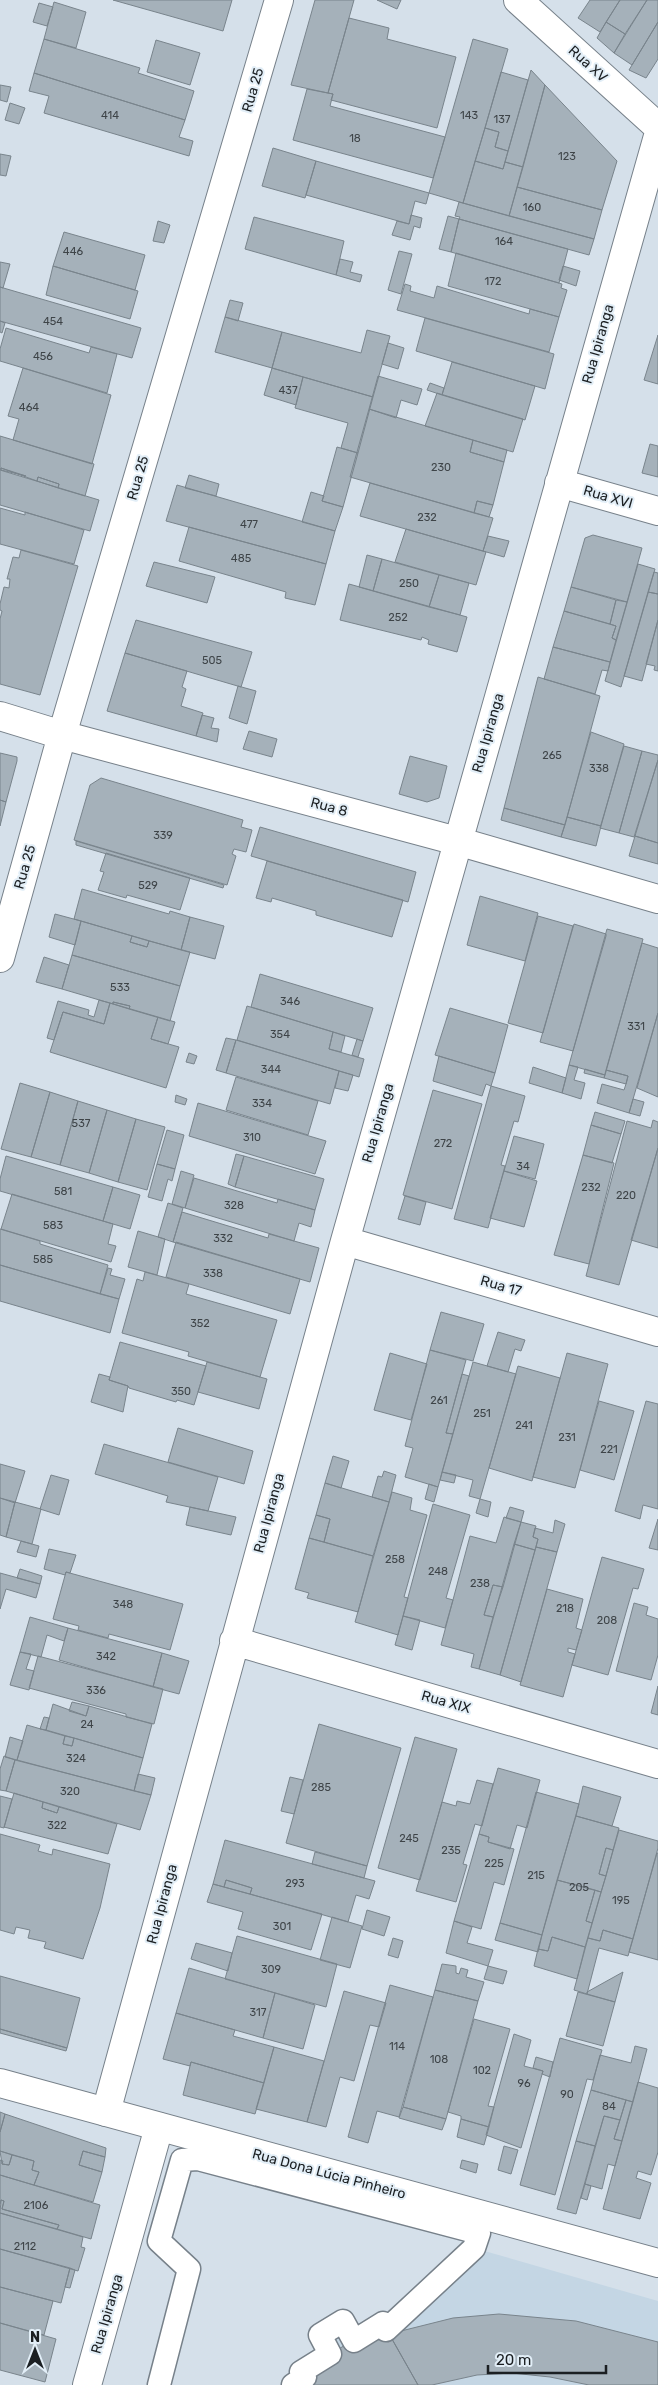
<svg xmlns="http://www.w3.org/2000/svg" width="658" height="2385" viewBox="0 0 658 2385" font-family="Rubik,sans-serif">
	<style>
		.built { fill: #c4d6e4 }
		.building { fill: #a5b1ba; stroke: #79848c }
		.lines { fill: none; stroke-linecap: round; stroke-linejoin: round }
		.pedestrian-casing { stroke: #77818a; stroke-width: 25 }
		.minor-casing { stroke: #77818a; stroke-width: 30 }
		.secondary-casing { stroke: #77818a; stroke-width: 30 }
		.pedestrian { stroke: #fff; stroke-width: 22 }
		.minor { stroke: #fff; stroke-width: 28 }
		.secondary { stroke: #fff; stroke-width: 28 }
		.labels { text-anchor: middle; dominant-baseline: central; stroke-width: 4; stroke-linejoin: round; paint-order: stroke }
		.number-label { font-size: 11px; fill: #3e4448 }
		.street-label { font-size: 14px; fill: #1b1f22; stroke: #e2eef7 }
	</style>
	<rect width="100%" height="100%" fill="#d5e0ea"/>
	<!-- built -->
	<path class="built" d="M 474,2248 L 658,2301 L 658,2385 L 293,2385 L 330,2354 L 320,2335 L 343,2321 L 354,2340 Z"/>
	<!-- building -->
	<path class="building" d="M 113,0 L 232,0 L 223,31 Z
		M 315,0 L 354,0 L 328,93 L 291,85 Z
		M 377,0 L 401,0 L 397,9 Z
		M 590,0 L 620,0 L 600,32 L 578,18 Z
		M 620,0 L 647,0 L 625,34 L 606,22 Z
		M 647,0 L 658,0 L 658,22 L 632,65 L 614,53 Z
		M 54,2 L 86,12 L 76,48 L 44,39 Z
		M 39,3 L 53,7 L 47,26 L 33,22 Z
		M 349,18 L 389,28 L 387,39 L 456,57 L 437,128 L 331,100 L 333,94 L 328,93 Z
		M 606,22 L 625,34 L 614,53 L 597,38 Z
		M 658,22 L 658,59 L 646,78 L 629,70 Z
		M 44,39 L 140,68 L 138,73 L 194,91 L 185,120 L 34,73 Z
		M 473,39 L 508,49 L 463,203 L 429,193 Z
		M 156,40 L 200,53 L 190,85 L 147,72 Z
		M 531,70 L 545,85 L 523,167 L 505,162 Z
		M 501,72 L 528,80 L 508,151 L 495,147 L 499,132 L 485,128 Z
		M 34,73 L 185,120 L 179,137 L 193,141 L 189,156 L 44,113 L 49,96 L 29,91 Z
		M 0,85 L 11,87 L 7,102 L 0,100 Z
		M 545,85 L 617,161 L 602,210 L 517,187 Z
		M 307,89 L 333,94 L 330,106 L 445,137 L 433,178 L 293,140 Z
		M 10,103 L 25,108 L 19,124 L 5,120 Z
		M 485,128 L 499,132 L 495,147 L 508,151 L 503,169 L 475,161 Z
		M 273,148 L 316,161 L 305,198 L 262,186 Z
		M 0,154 L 11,156 L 6,176 L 0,175 Z
		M 316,161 L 429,193 L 426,204 L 415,201 L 409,224 L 306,195 Z
		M 475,161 L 503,169 L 505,162 L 523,167 L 509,216 L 463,203 Z
		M 517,187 L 602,210 L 594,239 L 509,216 Z
		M 459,202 L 594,239 L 589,255 L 459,219 L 460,217 L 455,216 Z
		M 411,215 L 422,218 L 420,228 L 414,226 L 410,240 L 392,235 L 397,221 L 409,224 Z
		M 448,216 L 459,219 L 451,252 L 439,249 Z
		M 254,217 L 344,241 L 336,275 L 245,249 Z
		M 459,219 L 568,249 L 559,283 L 451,252 Z
		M 158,221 L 170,225 L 164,243 L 153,241 Z
		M 64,232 L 145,255 L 135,290 L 53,266 Z
		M 399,251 L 412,254 L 401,294 L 388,290 Z
		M 456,253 L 562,284 L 561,288 L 567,290 L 559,317 L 448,286 Z
		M 340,259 L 353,262 L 350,272 L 362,275 L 360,282 L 336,275 Z
		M 0,262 L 10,264 L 3,288 L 0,287 Z
		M 53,266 L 138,291 L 130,319 L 46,295 Z
		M 563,266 L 580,271 L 576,286 L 559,280 Z
		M 405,284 L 411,286 L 410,291 L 434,298 L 437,286 L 529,314 L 530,309 L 559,317 L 549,352 L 397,310 Z
		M 0,287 L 141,328 L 132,358 L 0,321 Z
		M 230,300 L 243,303 L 238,321 L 225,317 Z
		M 225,317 L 282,332 L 272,368 L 215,352 Z
		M 425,318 L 554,354 L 545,389 L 416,351 Z
		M 0,321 L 5,323 L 2,333 L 0,332 Z
		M 6,328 L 89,353 L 91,347 L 117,354 L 107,393 L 0,361 L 0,349 Z
		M 367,330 L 390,336 L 373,397 L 272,368 L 282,332 L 361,353 Z
		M 658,335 L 658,384 L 644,380 Z
		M 388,343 L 404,348 L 398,369 L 382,364 Z
		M 452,362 L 535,386 L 525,420 L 442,395 Z
		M 23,368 L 111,395 L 92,464 L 13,440 L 19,419 L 8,416 Z
		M 272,368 L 303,377 L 296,405 L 264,395 Z
		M 378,376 L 422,389 L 417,405 L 401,400 L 396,418 L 369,409 Z
		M 303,377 L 373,397 L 358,453 L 341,448 L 348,423 L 295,408 Z
		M 430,383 L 444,388 L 442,395 L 427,390 Z
		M 437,393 L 523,419 L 513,452 L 425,426 Z
		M 369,409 L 473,440 L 470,452 L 504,462 L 493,505 L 477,501 L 474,513 L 350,477 Z
		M 0,436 L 94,464 L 85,496 L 58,488 L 59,484 L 38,477 L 37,481 L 1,468 L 0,470 Z
		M 473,440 L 507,450 L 504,462 L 470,452 Z
		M 650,444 L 658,446 L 658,477 L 642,473 Z
		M 337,447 L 358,453 L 343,507 L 322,501 Z
		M 1,468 L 26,476 L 1,470 Z
		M 0,470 L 99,500 L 90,531 L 0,505 Z
		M 189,475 L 219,484 L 216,496 L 185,488 Z
		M 38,477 L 59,484 L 58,488 L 37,481 Z
		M 370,483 L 493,518 L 483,551 L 360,516 Z
		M 177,485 L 335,531 L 326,564 L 166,521 Z
		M 311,492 L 324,496 L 322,501 L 343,507 L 335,531 L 302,522 Z
		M 477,501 L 493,505 L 489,517 L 474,513 Z
		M 0,508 L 25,515 L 25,512 L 84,530 L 74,564 L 0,544 Z
		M 189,527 L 326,564 L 315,605 L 285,598 L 286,592 L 179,561 Z
		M 406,529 L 486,552 L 476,585 L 395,562 Z
		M 593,535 L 642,548 L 627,602 L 571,587 L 585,538 Z
		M 488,536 L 509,541 L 504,557 L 483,551 Z
		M 21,550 L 78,566 L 40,695 L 0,684 L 0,619 L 2,611 L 0,610 L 0,604 L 4,587 L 9,588 L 10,579 L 7,579 L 13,557 L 19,558 Z
		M 367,555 L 382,559 L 373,591 L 359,587 Z
		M 382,559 L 439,575 L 429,607 L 373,591 Z
		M 154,562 L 215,577 L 207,603 L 146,586 Z
		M 638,564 L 655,569 L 621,687 L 605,681 Z
		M 654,572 L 658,573 L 658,594 L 648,592 Z
		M 439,575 L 469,583 L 460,615 L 429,607 Z
		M 349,584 L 467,617 L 457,652 L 428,644 L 429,640 L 422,637 L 421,640 L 340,620 Z
		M 571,587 L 616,600 L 610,624 L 564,611 Z
		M 648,592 L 658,594 L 658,620 L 642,681 L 624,676 Z
		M 616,600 L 627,602 L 616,640 L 612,638 L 616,626 L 610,624 Z
		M 564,611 L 616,626 L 612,638 L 616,640 L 610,662 L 553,647 Z
		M 136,620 L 252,652 L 241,687 L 125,653 Z
		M 658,620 L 658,671 L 654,670 L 655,666 L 646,664 Z
		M 553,647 L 610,662 L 608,671 L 602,670 L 595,694 L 544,679 Z
		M 125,653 L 187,671 L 182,687 L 186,689 L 181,706 L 203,713 L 196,736 L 107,711 Z
		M 538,677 L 600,696 L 565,825 L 504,808 Z
		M 238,686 L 256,691 L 247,724 L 229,718 Z
		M 202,715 L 214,718 L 211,728 L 219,729 L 217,742 L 196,736 Z
		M 249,731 L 277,739 L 272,757 L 243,749 Z
		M 591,732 L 624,744 L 601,826 L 567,817 Z
		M 624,746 L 642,751 L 619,833 L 600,828 Z
		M 642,751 L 658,755 L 658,760 L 634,837 L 619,833 Z
		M 0,753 L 17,757 L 17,761 L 6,802 L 0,800 Z
		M 410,756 L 447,766 L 439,798 L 427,802 L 399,794 Z
		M 658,760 L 658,843 L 635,836 Z
		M 101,778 L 243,820 L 241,827 L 252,830 L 246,852 L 234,849 L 232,854 L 236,856 L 227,885 L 74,840 L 90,785 Z
		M 0,800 L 6,802 L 0,826 Z
		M 504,808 L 565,825 L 561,837 L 501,820 Z
		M 567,817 L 601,826 L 596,846 L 561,837 Z
		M 260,827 L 416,872 L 408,902 L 251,856 Z
		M 635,836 L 658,843 L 658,864 L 629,856 Z
		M 76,841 L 224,885 L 223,888 L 76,845 Z
		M 106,853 L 190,878 L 180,910 L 127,895 L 126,898 L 98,890 L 104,872 L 100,871 Z
		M 267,861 L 403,900 L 392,937 L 316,915 L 316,911 L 272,898 L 271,902 L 256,898 Z
		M 82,889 L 169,914 L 170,911 L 190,917 L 181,950 L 74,919 Z
		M 480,896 L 538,913 L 525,961 L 467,945 Z
		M 55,914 L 81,921 L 75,945 L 49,937 Z
		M 538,916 L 573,926 L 543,1033 L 508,1023 Z
		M 190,917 L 224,926 L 215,959 L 181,950 Z
		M 81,921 L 132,936 L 130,942 L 147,947 L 149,941 L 190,952 L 180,986 L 72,955 Z
		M 574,924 L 606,934 L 606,936 L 573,1051 L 540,1042 Z
		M 607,929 L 643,939 L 605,1075 L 569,1065 Z
		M 132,936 L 149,941 L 147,947 L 130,942 Z
		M 642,943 L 658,948 L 658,1013 L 629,1113 L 597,1103 L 602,1084 L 624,1090 L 626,1084 L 628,1076 L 606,1070 Z
		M 72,955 L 180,986 L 170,1021 L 129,1009 L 130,1006 L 113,1002 L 113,1004 L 62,989 Z
		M 44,957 L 69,965 L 62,989 L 36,982 Z
		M 260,974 L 373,1008 L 363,1041 L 251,1007 Z
		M 99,1000 L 110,1003 L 104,1024 L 63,1012 L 54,1040 L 47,1038 L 58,1001 L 89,1010 L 88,1015 L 94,1017 Z
		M 113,1002 L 130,1006 L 129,1009 L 113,1004 Z
		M 110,1003 L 158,1017 L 151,1039 L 179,1047 L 166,1088 L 50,1052 L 63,1012 L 104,1024 Z
		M 247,1006 L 333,1032 L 329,1049 L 364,1059 L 359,1077 L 237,1040 Z
		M 450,1008 L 508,1025 L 495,1073 L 435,1055 Z
		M 658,1013 L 658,1097 L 637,1088 Z
		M 158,1017 L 175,1022 L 168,1044 L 151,1039 Z
		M 333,1032 L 345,1036 L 341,1052 L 329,1049 Z
		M 226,1038 L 236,1040 L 226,1073 L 216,1070 Z
		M 357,1039 L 363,1041 L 358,1057 L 352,1055 Z
		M 236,1040 L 339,1071 L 330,1104 L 226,1073 Z
		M 189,1053 L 197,1056 L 194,1064 L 186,1062 Z
		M 439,1056 L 495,1073 L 491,1086 L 486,1084 L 482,1096 L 433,1081 Z
		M 569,1065 L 578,1067 L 574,1080 L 585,1083 L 581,1099 L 562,1093 Z
		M 533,1067 L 566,1078 L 562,1093 L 529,1083 Z
		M 585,1069 L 605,1075 L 604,1078 L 584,1073 Z
		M 606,1070 L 628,1076 L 626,1084 L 604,1078 Z
		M 339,1071 L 353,1075 L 348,1091 L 335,1088 Z
		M 236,1077 L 318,1101 L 308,1135 L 226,1110 Z
		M 20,1083 L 50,1092 L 31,1157 L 1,1149 Z
		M 491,1086 L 525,1096 L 518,1122 L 514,1121 L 501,1165 L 505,1166 L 488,1228 L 454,1219 Z
		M 433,1090 L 482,1104 L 452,1209 L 403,1195 Z
		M 50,1092 L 78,1101 L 60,1165 L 31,1157 Z
		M 176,1095 L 187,1099 L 185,1105 L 175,1102 Z
		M 633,1099 L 644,1102 L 640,1116 L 629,1113 Z
		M 78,1101 L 107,1110 L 89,1173 L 60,1165 Z
		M 198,1103 L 326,1141 L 315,1174 L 189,1136 Z
		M 107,1110 L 136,1119 L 118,1182 L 89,1173 Z
		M 595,1112 L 625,1121 L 621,1134 L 591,1125 Z
		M 136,1119 L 165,1127 L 147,1190 L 118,1182 Z
		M 653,1120 L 658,1122 L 658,1148 L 619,1285 L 586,1276 L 627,1121 L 651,1128 Z
		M 591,1125 L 621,1134 L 612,1163 L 583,1155 Z
		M 167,1130 L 184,1135 L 175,1169 L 157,1164 Z
		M 514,1136 L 544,1144 L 535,1179 L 504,1171 Z
		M 658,1148 L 658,1248 L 631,1240 Z
		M 236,1154 L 244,1156 L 235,1187 L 228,1184 Z
		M 583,1155 L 614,1163 L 589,1264 L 554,1255 Z
		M 6,1156 L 113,1187 L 103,1221 L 0,1191 L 0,1179 Z
		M 244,1156 L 324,1179 L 315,1210 L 235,1187 Z
		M 157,1164 L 175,1169 L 172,1181 L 168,1179 L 162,1201 L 148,1197 Z
		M 181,1171 L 194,1175 L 185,1208 L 172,1204 Z
		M 504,1171 L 537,1181 L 524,1227 L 490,1218 Z
		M 194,1178 L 277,1203 L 278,1199 L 315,1210 L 311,1227 L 299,1223 L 294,1241 L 185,1208 Z
		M 113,1187 L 140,1195 L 130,1229 L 103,1221 Z
		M 12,1194 L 113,1224 L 108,1244 L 116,1246 L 111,1262 L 1,1229 Z
		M 405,1196 L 426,1202 L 420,1225 L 398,1219 Z
		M 168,1203 L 183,1208 L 173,1242 L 158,1237 Z
		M 182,1212 L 268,1238 L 269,1234 L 319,1248 L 310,1282 L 173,1242 Z
		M 0,1229 L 40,1241 L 40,1244 L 108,1265 L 100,1294 L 0,1265 Z
		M 138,1231 L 165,1239 L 157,1275 L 128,1267 Z
		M 176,1242 L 300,1279 L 290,1314 L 166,1277 Z
		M 0,1265 L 119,1299 L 110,1333 L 0,1301 Z
		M 108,1268 L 112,1269 L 110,1275 L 125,1279 L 119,1299 L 100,1294 Z
		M 145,1272 L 189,1284 L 186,1294 L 277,1320 L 260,1377 L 188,1356 L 189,1352 L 122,1333 L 137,1279 L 143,1281 Z
		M 441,1312 L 484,1324 L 473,1361 L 430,1350 Z
		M 498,1332 L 525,1340 L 521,1351 L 515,1349 L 508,1372 L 487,1366 Z
		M 120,1342 L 206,1366 L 194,1405 L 177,1400 L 176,1402 L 129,1388 L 128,1386 L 109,1380 Z
		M 430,1350 L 466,1360 L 446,1433 L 453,1434 L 438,1487 L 405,1477 L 413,1448 L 405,1446 Z
		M 390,1353 L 427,1364 L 411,1420 L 374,1410 Z
		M 567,1353 L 608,1364 L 575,1488 L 533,1477 Z
		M 207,1362 L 267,1379 L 259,1409 L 198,1392 Z
		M 473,1362 L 516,1374 L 480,1499 L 469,1496 L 473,1480 L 442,1472 Z
		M 518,1366 L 560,1378 L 532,1481 L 489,1468 Z
		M 99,1374 L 110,1377 L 109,1380 L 128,1386 L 123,1412 L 91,1402 Z
		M 462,1374 L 469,1376 L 453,1434 L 446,1433 Z
		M 599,1401 L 634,1411 L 614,1480 L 580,1470 Z
		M 646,1401 L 658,1404 L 658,1509 L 643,1505 L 640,1519 L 615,1511 Z
		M 178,1428 L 253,1451 L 244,1484 L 168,1462 Z
		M 104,1444 L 218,1477 L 208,1511 L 166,1502 L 168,1496 L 95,1474 Z
		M 333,1456 L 349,1461 L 341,1488 L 325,1483 Z
		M 0,1464 L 25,1471 L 15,1503 L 0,1498 Z
		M 384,1471 L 396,1475 L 389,1502 L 372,1497 L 378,1476 L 382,1477 Z
		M 442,1472 L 456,1475 L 454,1483 L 440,1480 Z
		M 51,1475 L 69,1480 L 59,1515 L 40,1509 Z
		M 325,1483 L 389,1502 L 373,1556 L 324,1542 L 330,1519 L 316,1515 Z
		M 429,1484 L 438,1487 L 434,1502 L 425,1499 Z
		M 392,1492 L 412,1498 L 410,1510 L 427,1515 L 404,1597 L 408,1598 L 398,1635 L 355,1622 Z
		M 0,1498 L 15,1502 L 6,1537 L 0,1535 Z
		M 480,1499 L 491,1502 L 488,1517 L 476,1513 Z
		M 15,1502 L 41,1509 L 32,1544 L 6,1537 Z
		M 433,1504 L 470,1515 L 446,1598 L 453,1600 L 445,1628 L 403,1616 Z
		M 190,1507 L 236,1517 L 231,1535 L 186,1525 Z
		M 510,1507 L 524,1511 L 521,1522 L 506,1518 Z
		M 316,1515 L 330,1519 L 324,1542 L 309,1538 Z
		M 504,1517 L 521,1522 L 503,1587 L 493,1585 L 484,1615 L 493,1617 L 479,1669 L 471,1667 L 474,1654 L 441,1645 L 470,1536 L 496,1543 Z
		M 658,1519 L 658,1550 L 649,1548 Z
		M 555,1520 L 565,1524 L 557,1552 L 536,1547 L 538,1539 L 533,1537 L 535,1528 L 553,1533 Z
		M 521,1522 L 536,1526 L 533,1537 L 538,1539 L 535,1550 L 514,1544 Z
		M 309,1538 L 373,1556 L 358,1612 L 307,1598 L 309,1593 L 295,1589 Z
		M 21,1541 L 39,1546 L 36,1557 L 17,1552 Z
		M 514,1544 L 535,1550 L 500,1675 L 479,1669 Z
		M 536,1547 L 557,1552 L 521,1682 L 500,1675 Z
		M 49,1549 L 76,1555 L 70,1573 L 66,1572 L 65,1575 L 44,1569 Z
		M 602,1557 L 644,1569 L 638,1589 L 633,1588 L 608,1675 L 572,1665 Z
		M 20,1569 L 42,1576 L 40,1584 L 17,1578 Z
		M 66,1572 L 183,1604 L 170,1650 L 109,1634 L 108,1638 L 78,1630 L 79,1626 L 53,1619 Z
		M 0,1573 L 40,1584 L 36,1598 L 6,1589 L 0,1609 Z
		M 493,1585 L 503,1587 L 493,1617 L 484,1615 Z
		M 547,1589 L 583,1599 L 576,1628 L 582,1630 L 576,1650 L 568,1648 L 568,1652 L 575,1654 L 563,1697 L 520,1685 Z
		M 634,1603 L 648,1607 L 646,1615 L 658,1619 L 658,1655 L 651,1680 L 616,1671 Z
		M 403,1616 L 420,1620 L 412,1650 L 395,1645 Z
		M 30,1617 L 68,1628 L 64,1641 L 47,1635 L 41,1657 L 20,1652 Z
		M 68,1628 L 162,1653 L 153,1687 L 59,1660 Z
		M 20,1652 L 31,1654 L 26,1669 L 34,1671 L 29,1690 L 10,1685 Z
		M 162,1653 L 189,1661 L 179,1694 L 153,1687 Z
		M 38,1656 L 163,1689 L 154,1724 L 126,1717 L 126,1714 L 29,1688 Z
		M 658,1686 L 658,1715 L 651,1713 Z
		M 72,1702 L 89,1706 L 86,1716 L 69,1711 Z
		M 53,1704 L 86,1716 L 89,1706 L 152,1724 L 143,1758 L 46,1730 Z
		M 44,1717 L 49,1718 L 46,1730 L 40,1729 Z
		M 319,1724 L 401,1748 L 367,1866 L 286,1843 Z
		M 27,1725 L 65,1736 L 63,1744 L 72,1746 L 74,1738 L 143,1758 L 134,1791 L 17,1760 Z
		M 65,1736 L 74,1738 L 72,1746 L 63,1744 Z
		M 10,1737 L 23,1741 L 17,1760 L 5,1757 Z
		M 415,1737 L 457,1749 L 420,1880 L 378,1868 Z
		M 4,1756 L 15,1760 L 6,1791 L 0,1790 L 0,1769 Z
		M 15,1760 L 151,1795 L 140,1830 L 6,1791 Z
		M 498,1768 L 540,1780 L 527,1828 L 517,1825 L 510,1849 L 488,1842 L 489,1837 L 479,1834 Z
		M 138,1774 L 155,1778 L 151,1795 L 134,1791 Z
		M 290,1777 L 303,1780 L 294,1814 L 281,1811 Z
		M 477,1780 L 493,1784 L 482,1826 L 475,1824 L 463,1864 L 467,1865 L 456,1902 L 416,1891 L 442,1802 L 456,1806 L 457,1801 L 470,1804 Z
		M 583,1786 L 621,1797 L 612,1826 L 576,1816 Z
		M 536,1792 L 579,1804 L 542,1935 L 500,1923 Z
		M 14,1793 L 43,1802 L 42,1808 L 57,1813 L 59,1807 L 117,1824 L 108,1854 L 4,1827 Z
		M 0,1796 L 12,1799 L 4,1828 L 0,1827 Z
		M 43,1802 L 59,1807 L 57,1813 L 42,1808 Z
		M 576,1816 L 619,1828 L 613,1850 L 606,1848 L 599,1874 L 606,1876 L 601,1892 L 557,1880 Z
		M 619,1830 L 658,1841 L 658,1848 L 633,1939 L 603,1930 L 600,1941 L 588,1938 Z
		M 0,1834 L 40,1845 L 38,1851 L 52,1855 L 53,1849 L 110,1864 L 100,1908 L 83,1959 L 44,1948 L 46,1942 L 28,1938 L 30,1930 L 16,1927 L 14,1934 L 0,1930 Z
		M 479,1834 L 489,1837 L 488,1842 L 514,1849 L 504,1885 L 494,1882 L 481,1929 L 454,1921 Z
		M 225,1840 L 375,1881 L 369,1899 L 356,1895 L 348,1922 L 250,1894 L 252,1888 L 226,1880 L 224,1887 L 213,1884 Z
		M 606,1848 L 613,1850 L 606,1876 L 599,1874 Z
		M 315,1852 L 367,1866 L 364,1878 L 312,1864 Z
		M 657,1853 L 658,1853 L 658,1960 L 629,1952 Z
		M 226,1880 L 252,1888 L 250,1894 L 224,1887 Z
		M 557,1880 L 595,1890 L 586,1921 L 592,1923 L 585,1947 L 552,1937 L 548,1951 L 538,1949 Z
		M 213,1884 L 322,1914 L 311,1950 L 238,1929 L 243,1912 L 207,1902 Z
		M 595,1890 L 601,1892 L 592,1923 L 586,1921 Z
		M 367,1910 L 390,1917 L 384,1936 L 362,1929 Z
		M 332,1917 L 362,1926 L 350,1968 L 320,1960 Z
		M 454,1921 L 472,1927 L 467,1943 L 493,1950 L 488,1966 L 446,1953 Z
		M 500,1923 L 542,1935 L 538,1952 L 495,1940 Z
		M 603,1930 L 633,1939 L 628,1956 L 599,1948 L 587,1994 L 574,1990 L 588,1938 L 600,1941 Z
		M 237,1936 L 337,1964 L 326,2007 L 225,1979 Z
		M 552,1937 L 585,1947 L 577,1979 L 534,1966 L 538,1949 L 548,1951 Z
		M 393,1938 L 403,1941 L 398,1958 L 388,1955 Z
		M 196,1943 L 232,1953 L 228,1971 L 191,1959 Z
		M 442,1964 L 456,1966 L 456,1973 L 459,1974 L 461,1968 L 468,1970 L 466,1977 L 484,1982 L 478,2001 L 435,1990 Z
		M 488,1966 L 507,1971 L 503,1984 L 484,1979 Z
		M 189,1968 L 275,1993 L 263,2038 L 176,2013 Z
		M 623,1972 L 615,2002 L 587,1994 L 587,1992 Z
		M 0,1976 L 80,1998 L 67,2048 L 0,2029 Z
		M 390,1985 L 433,1997 L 399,2117 L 377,2111 L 368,2143 L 348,2137 Z
		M 435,1990 L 478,2001 L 446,2119 L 403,2107 Z
		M 344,1991 L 386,2003 L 379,2027 L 370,2025 L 354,2081 L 340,2077 L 326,2127 L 307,2122 Z
		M 578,1992 L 615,2002 L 603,2046 L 566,2036 Z
		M 275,1993 L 315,2005 L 303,2049 L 263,2038 Z
		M 176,2013 L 235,2030 L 233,2036 L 274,2047 L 264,2083 L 191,2062 L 190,2066 L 163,2059 Z
		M 474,2019 L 510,2029 L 488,2106 L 494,2107 L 489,2127 L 461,2119 L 461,2116 L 448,2112 Z
		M 0,2029 L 67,2048 L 66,2051 L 0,2033 Z
		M 514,2034 L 531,2040 L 524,2066 L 543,2071 L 521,2148 L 486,2135 Z
		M 560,2038 L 602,2050 L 593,2080 L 587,2079 L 555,2195 L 520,2185 Z
		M 635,2046 L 647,2049 L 633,2102 L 591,2090 L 600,2055 L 631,2063 Z
		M 274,2047 L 324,2061 L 307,2122 L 256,2109 Z
		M 536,2057 L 553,2062 L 550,2077 L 542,2074 L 543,2071 L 533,2068 Z
		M 191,2062 L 264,2083 L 255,2114 L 183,2095 Z
		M 638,2082 L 658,2088 L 658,2152 L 651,2175 L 638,2171 L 636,2178 L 651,2183 L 640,2219 L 603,2209 Z
		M 591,2090 L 626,2100 L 620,2120 L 604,2116 L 595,2146 L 576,2141 Z
		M 626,2100 L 633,2102 L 622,2141 L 614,2139 Z
		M 403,2107 L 446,2119 L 442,2130 L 399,2118 Z
		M 0,2112 L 5,2114 L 0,2132 Z
		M 5,2114 L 106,2148 L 105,2157 L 83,2151 L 79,2165 L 102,2172 L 93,2202 L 34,2185 L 39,2172 L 32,2170 L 34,2161 L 0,2151 L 0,2132 Z
		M 604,2116 L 620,2120 L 614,2139 L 622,2141 L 615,2166 L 608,2164 L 602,2189 L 585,2184 Z
		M 461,2119 L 489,2127 L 484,2145 L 457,2137 Z
		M 576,2141 L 595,2146 L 576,2214 L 557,2209 Z
		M 504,2146 L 518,2150 L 511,2174 L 498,2170 Z
		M 0,2151 L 12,2155 L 9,2165 L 2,2164 Z
		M 83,2151 L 105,2157 L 102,2172 L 79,2165 Z
		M 12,2155 L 34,2161 L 32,2170 L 39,2172 L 34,2185 L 0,2175 L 0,2160 L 3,2161 L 2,2164 L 9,2165 Z
		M 462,2160 L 478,2164 L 476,2173 L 460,2168 Z
		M 0,2175 L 100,2205 L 91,2239 L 57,2229 L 59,2225 L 2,2209 L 4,2201 L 1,2200 L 0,2204 Z
		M 585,2184 L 591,2186 L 587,2200 L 581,2198 Z
		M 1,2200 L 4,2201 L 2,2209 L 59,2225 L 57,2229 L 0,2213 Z
		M 0,2213 L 83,2237 L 81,2247 L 85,2248 L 78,2271 L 0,2249 Z
		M 0,2249 L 70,2268 L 61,2303 L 0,2287 Z
		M 70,2268 L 75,2270 L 70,2288 L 65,2287 Z
		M 0,2287 L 53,2301 L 44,2335 L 0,2323 Z
		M 499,2314 L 576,2321 L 658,2342 L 658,2385 L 589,2385 L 550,2377 L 512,2373 L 477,2375 L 432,2385 L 418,2385 L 389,2334 L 453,2318 Z
		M 0,2323 L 56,2339 L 45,2382 L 0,2370 Z
		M 383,2323 L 418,2385 L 309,2385 L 330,2354 Z"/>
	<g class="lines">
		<defs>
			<path id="pedestrian" d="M 159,2385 L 189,2269 L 159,2241 L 182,2160 L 198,2159 L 479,2233 L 474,2248 L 386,2330 L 383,2323 L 354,2341 L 343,2321 L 320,2335 L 330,2354 L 301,2372 L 305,2377 L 293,2385"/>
			<path id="minor" d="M 518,0 L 658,127
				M 559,483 L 658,511
				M 0,716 L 62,735 L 457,841 L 658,899
				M 0,958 L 62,735 L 279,0
				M 345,1241 L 658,1332
				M 234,1641 L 658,1764
				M 106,2112 L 345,1241 L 658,136
				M 87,2385 L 159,2127"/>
			<path id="secondary" d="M 0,2083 L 658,2263"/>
		</defs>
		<!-- pedestrian casing -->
		<use href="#pedestrian" class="pedestrian-casing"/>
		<!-- minor casing -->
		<use href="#minor" class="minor-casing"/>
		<!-- secondary casing -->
		<use href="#secondary" class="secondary-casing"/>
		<!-- pedestrian -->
		<use href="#pedestrian" class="pedestrian"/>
		<!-- minor -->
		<use href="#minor" class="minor"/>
		<!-- secondary -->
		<use href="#secondary" class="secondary"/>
	</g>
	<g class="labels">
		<!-- number labels -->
		<g class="number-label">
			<text x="110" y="115">414</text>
			<text x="469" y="115">143</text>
			<text x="502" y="119">137</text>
			<text x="355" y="138">18</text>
			<text x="567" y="156">123</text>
			<text x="532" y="207">160</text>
			<text x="504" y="241">164</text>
			<text x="73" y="251">446</text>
			<text x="493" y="281">172</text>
			<text x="53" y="321">454</text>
			<text x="43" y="356">456</text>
			<text x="288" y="390">437</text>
			<text x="29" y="407">464</text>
			<text x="441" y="467">230</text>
			<text x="427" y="517">232</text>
			<text x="249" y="524">477</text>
			<text x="241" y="558">485</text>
			<text x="409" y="583">250</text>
			<text x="398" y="617">252</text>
			<text x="212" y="660">505</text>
			<text x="552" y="755">265</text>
			<text x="599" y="768">338</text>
			<text x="163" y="835">339</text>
			<text x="148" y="885">529</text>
			<text x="120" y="987">533</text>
			<text x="290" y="1001">346</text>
			<text x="636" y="1026">331</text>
			<text x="280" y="1034">354</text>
			<text x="271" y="1069">344</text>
			<text x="262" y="1103">334</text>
			<text x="81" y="1123">537</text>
			<text x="252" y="1137">310</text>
			<text x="443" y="1143">272</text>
			<text x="523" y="1166">34</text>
			<text x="591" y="1187">232</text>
			<text x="63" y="1191">581</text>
			<text x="626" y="1195">220</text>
			<text x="234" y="1205">328</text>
			<text x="53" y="1225">583</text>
			<text x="223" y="1238">332</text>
			<text x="43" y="1259">585</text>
			<text x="213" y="1273">338</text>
			<text x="200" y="1323">352</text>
			<text x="181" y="1391">350</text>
			<text x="439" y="1400">261</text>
			<text x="482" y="1413">251</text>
			<text x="524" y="1425">241</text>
			<text x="567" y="1437">231</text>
			<text x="609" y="1449">221</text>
			<text x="395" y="1559">258</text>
			<text x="438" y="1571">248</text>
			<text x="480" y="1583">238</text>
			<text x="123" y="1604">348</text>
			<text x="565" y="1608">218</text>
			<text x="607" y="1620">208</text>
			<text x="106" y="1656">342</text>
			<text x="96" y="1690">336</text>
			<text x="87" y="1724">24</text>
			<text x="76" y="1758">324</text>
			<text x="321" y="1787">285</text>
			<text x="70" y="1791">320</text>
			<text x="57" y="1825">322</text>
			<text x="409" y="1838">245</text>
			<text x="451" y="1850">235</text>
			<text x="494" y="1863">225</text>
			<text x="536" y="1875">215</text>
			<text x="295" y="1883">293</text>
			<text x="579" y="1887">205</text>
			<text x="621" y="1900">195</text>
			<text x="282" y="1926">301</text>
			<text x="271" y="1969">309</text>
			<text x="258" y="2012">317</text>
			<text x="397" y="2046">114</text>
			<text x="439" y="2059">108</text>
			<text x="482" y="2070">102</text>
			<text x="524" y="2083">96</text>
			<text x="567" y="2094">90</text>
			<text x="609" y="2106">84</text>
			<text x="36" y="2205">2106</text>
			<text x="25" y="2246">2112</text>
		</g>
		<!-- street labels -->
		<g class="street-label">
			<text transform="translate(588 64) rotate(42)">Rua XV</text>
			<text transform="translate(253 90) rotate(-74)">Rua 25</text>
			<text transform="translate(598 344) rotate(-74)">Rua Ipiranga</text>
			<text transform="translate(138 478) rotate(-74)">Rua 25</text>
			<text transform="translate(608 497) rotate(16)">Rua XVI</text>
			<text transform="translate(488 733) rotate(-74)">Rua Ipiranga</text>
			<text transform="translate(329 807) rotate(15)">Rua 8</text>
			<text transform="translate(25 867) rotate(-74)">Rua 25</text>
			<text transform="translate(378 1123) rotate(-74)">Rua Ipiranga</text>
			<text transform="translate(501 1286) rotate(16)">Rua 17</text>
			<text transform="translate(269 1513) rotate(-75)">Rua Ipiranga</text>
			<text transform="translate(446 1702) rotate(16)">Rua XIX</text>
			<text transform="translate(162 1904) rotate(-75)">Rua Ipiranga</text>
			<text transform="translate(329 2174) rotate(15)">Rua Dona Lúcia Pinheiro</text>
			<text transform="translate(107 2314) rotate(-74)">Rua Ipiranga</text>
		</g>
	</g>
	<!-- north arrow -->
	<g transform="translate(35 2350)" stroke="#e2eef7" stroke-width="4" paint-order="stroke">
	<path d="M0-4L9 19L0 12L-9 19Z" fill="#1b1f22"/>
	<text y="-8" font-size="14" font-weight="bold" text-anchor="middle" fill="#1b1f22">N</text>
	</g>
	<!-- scale -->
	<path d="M488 2365v8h118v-8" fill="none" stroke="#1b1f22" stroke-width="2.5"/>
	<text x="496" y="2365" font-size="15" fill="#1b1f22" stroke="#e2eef7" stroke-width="4" paint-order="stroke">20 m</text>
</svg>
